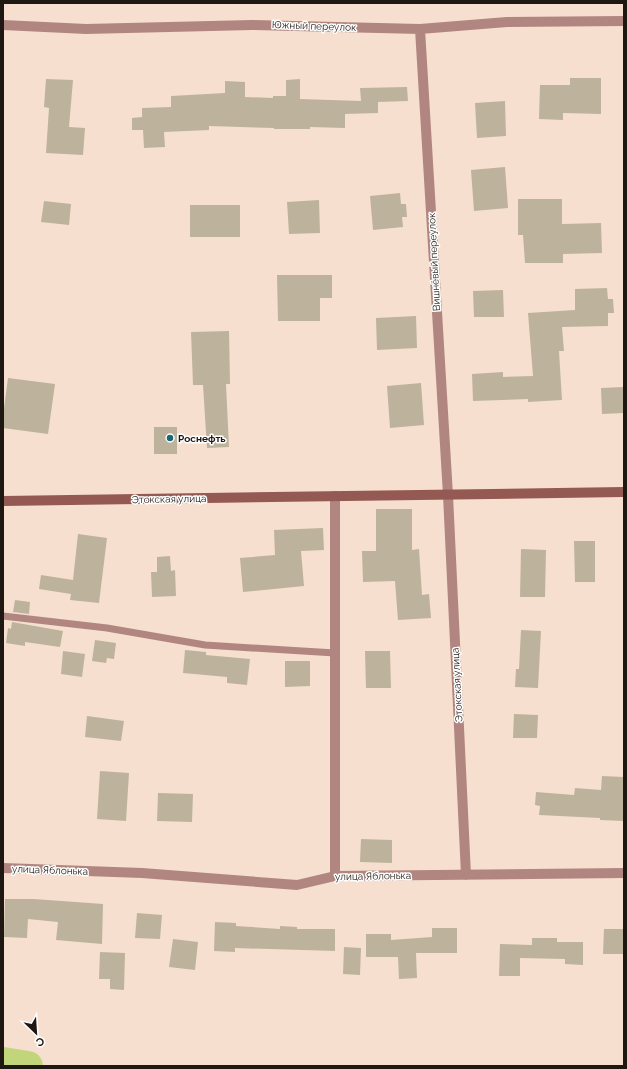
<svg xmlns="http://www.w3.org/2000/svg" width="627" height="1069" viewBox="0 0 627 1069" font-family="Raleway,sans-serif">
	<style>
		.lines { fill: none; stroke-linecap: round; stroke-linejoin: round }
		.river { stroke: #c3d57a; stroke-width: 30 }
		.building { fill: #bdb39c }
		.service { stroke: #b18681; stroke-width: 7 }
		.minor { stroke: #b18681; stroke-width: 10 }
		.secondary { stroke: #945952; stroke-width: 10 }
		.poi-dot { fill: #1c6771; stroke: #fff; stroke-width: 1.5 }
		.labels { text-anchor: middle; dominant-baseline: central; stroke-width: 3; stroke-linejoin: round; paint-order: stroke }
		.street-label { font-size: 10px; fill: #1f1711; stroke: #fff }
		.poi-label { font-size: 10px; font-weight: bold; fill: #1f1711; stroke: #fff; text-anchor: start }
	</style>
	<rect width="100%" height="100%" fill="#f6dfcf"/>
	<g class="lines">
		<!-- river -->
		<path class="river" d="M 3,1062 L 28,1066"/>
	</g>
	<!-- building -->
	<path class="building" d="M 570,78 L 601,78 L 601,114 L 563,113 L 563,120 L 539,119 L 540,85 L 570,85 Z
		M 46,79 L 73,80 L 69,127 L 85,128 L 83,155 L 46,153 L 49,108 L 44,107 Z
		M 300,79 L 300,99 L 361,101 L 360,88 L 407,87 L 408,101 L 378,102 L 378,113 L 345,114 L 345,128 L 310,127 L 310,129 L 274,129 L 274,128 L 209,126 L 209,130 L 164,132 L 165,147 L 144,148 L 143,130 L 132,130 L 132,118 L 142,117 L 142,108 L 171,107 L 171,96 L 225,93 L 225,81 L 245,82 L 245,97 L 273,98 L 273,96 L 286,96 L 286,80 Z
		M 505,101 L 506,136 L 477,138 L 475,103 Z
		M 505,167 L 508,208 L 474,211 L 471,170 Z
		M 400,193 L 401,204 L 406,204 L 407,217 L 402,217 L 403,227 L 373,230 L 370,196 Z
		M 518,199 L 562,199 L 562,224 L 601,223 L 602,253 L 563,254 L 563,263 L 525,263 L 523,235 L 518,235 Z
		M 319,200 L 320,233 L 289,234 L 287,202 Z
		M 44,201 L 71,204 L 69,225 L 41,222 Z
		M 190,205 L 240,205 L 240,237 L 190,237 Z
		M 277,275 L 332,275 L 332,298 L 320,298 L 320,321 L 278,321 Z
		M 607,288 L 608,299 L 613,299 L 614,313 L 608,313 L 608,326 L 562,327 L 564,351 L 559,351 L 562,400 L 528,402 L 528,399 L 473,401 L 472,374 L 503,372 L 503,377 L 533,376 L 528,313 L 575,310 L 575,289 Z
		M 503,290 L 504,317 L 474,317 L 473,291 Z
		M 416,316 L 417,348 L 377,350 L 376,318 Z
		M 229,331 L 230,384 L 226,384 L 229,447 L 207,448 L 203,385 L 193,385 L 191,332 Z
		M 8,378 L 55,384 L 48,434 L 3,428 L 3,416 Z
		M 421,383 L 424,425 L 390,428 L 387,386 Z
		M 623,387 L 624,413 L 602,414 L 601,388 Z
		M 154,427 L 177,427 L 177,454 L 154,454 Z
		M 376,509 L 412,509 L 412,550 L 419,549 L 422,595 L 429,594 L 431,618 L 398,620 L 395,581 L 363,582 L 362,551 L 376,551 Z
		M 323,528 L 324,550 L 301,551 L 304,586 L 243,592 L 240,558 L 275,555 L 274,530 Z
		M 78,534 L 107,538 L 99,603 L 70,600 L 71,594 L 39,589 L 41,575 L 73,580 Z
		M 574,541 L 595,541 L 595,582 L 575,582 Z
		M 521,549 L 546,550 L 545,597 L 520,597 Z
		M 170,556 L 171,571 L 175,570 L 176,596 L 152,597 L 151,572 L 157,572 L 157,557 Z
		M 15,600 L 30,602 L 29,614 L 13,612 Z
		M 12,622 L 63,631 L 60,647 L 25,642 L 25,646 L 6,643 L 8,628 L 11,629 Z
		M 521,630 L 541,631 L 538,688 L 515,687 L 516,669 L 519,669 Z
		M 95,640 L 116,643 L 114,659 L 107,658 L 106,663 L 92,661 Z
		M 185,650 L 206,652 L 206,655 L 250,659 L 247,685 L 227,683 L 227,677 L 183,673 Z
		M 63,651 L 85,654 L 82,677 L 61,674 Z
		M 365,651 L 390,651 L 391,688 L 366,688 Z
		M 285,661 L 310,661 L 310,686 L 285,687 Z
		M 514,714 L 538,715 L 537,738 L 513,738 Z
		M 87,716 L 124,721 L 121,741 L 85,737 Z
		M 100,771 L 129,773 L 126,821 L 97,819 Z
		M 602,776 L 624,777 L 624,821 L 600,820 L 600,818 L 539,815 L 540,806 L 535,805 L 536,792 L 574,795 L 575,788 L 601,790 Z
		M 158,793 L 193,794 L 192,822 L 157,821 Z
		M 361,839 L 392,840 L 392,863 L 360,862 Z
		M 5,899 L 34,899 L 103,904 L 102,944 L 56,940 L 58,922 L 28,919 L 27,938 L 4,937 Z
		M 137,913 L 162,915 L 160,939 L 135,938 Z
		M 215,922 L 236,923 L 236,926 L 280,929 L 280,926 L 297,927 L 297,929 L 335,929 L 335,951 L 235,948 L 235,952 L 214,951 Z
		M 432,928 L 457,928 L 457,953 L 416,953 L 417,978 L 399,979 L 398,957 L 366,957 L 366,934 L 391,934 L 391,940 L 432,937 Z
		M 604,929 L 624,929 L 623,954 L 603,954 Z
		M 532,938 L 557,938 L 557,942 L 583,942 L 583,965 L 565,964 L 565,959 L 520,958 L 520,976 L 499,976 L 500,944 L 532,945 Z
		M 173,939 L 198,942 L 195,970 L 169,967 Z
		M 344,947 L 361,948 L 360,975 L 343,974 Z
		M 100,952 L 125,953 L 124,990 L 110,989 L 110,979 L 99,979 Z"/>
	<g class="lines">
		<!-- service -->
		<path class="service" d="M 3,616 L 107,628 L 205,645 L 335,653"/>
		<!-- minor -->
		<path class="minor" d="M 3,25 L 86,29 L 252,25 L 420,29 L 507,22 L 624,21
			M 420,29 L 448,495 L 466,875
			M 3,868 L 142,873 L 297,885 L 335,876 L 624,873
			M 335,876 L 335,496"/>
		<!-- secondary -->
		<path class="secondary" d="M 3,501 L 624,492"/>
	</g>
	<!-- markers -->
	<circle class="poi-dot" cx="170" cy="438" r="4"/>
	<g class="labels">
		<!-- street labels -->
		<g class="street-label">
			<text transform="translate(314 26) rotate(2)">Южный переулок</text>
			<text transform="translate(434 262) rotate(-93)">Вишнёвый переулок</text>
			<text transform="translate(169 499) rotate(-1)">Этокская улица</text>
			<text transform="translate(457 685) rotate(-93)">Этокская улица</text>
			<text transform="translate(50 870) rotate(2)">улица Яблонька</text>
			<text transform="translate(373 876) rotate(-1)">улица Яблонька</text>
		</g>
		<!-- poi labels -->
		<g class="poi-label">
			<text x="178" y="438">Роснефть</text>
		</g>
	</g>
	<!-- border -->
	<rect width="627" height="1069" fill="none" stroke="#1f1711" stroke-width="8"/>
	<!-- north arrow -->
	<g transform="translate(36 1033) rotate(155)" stroke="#ffffff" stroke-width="3" paint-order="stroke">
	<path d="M0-3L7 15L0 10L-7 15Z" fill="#1f1711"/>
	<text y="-6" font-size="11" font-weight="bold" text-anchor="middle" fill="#1f1711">С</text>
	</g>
</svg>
